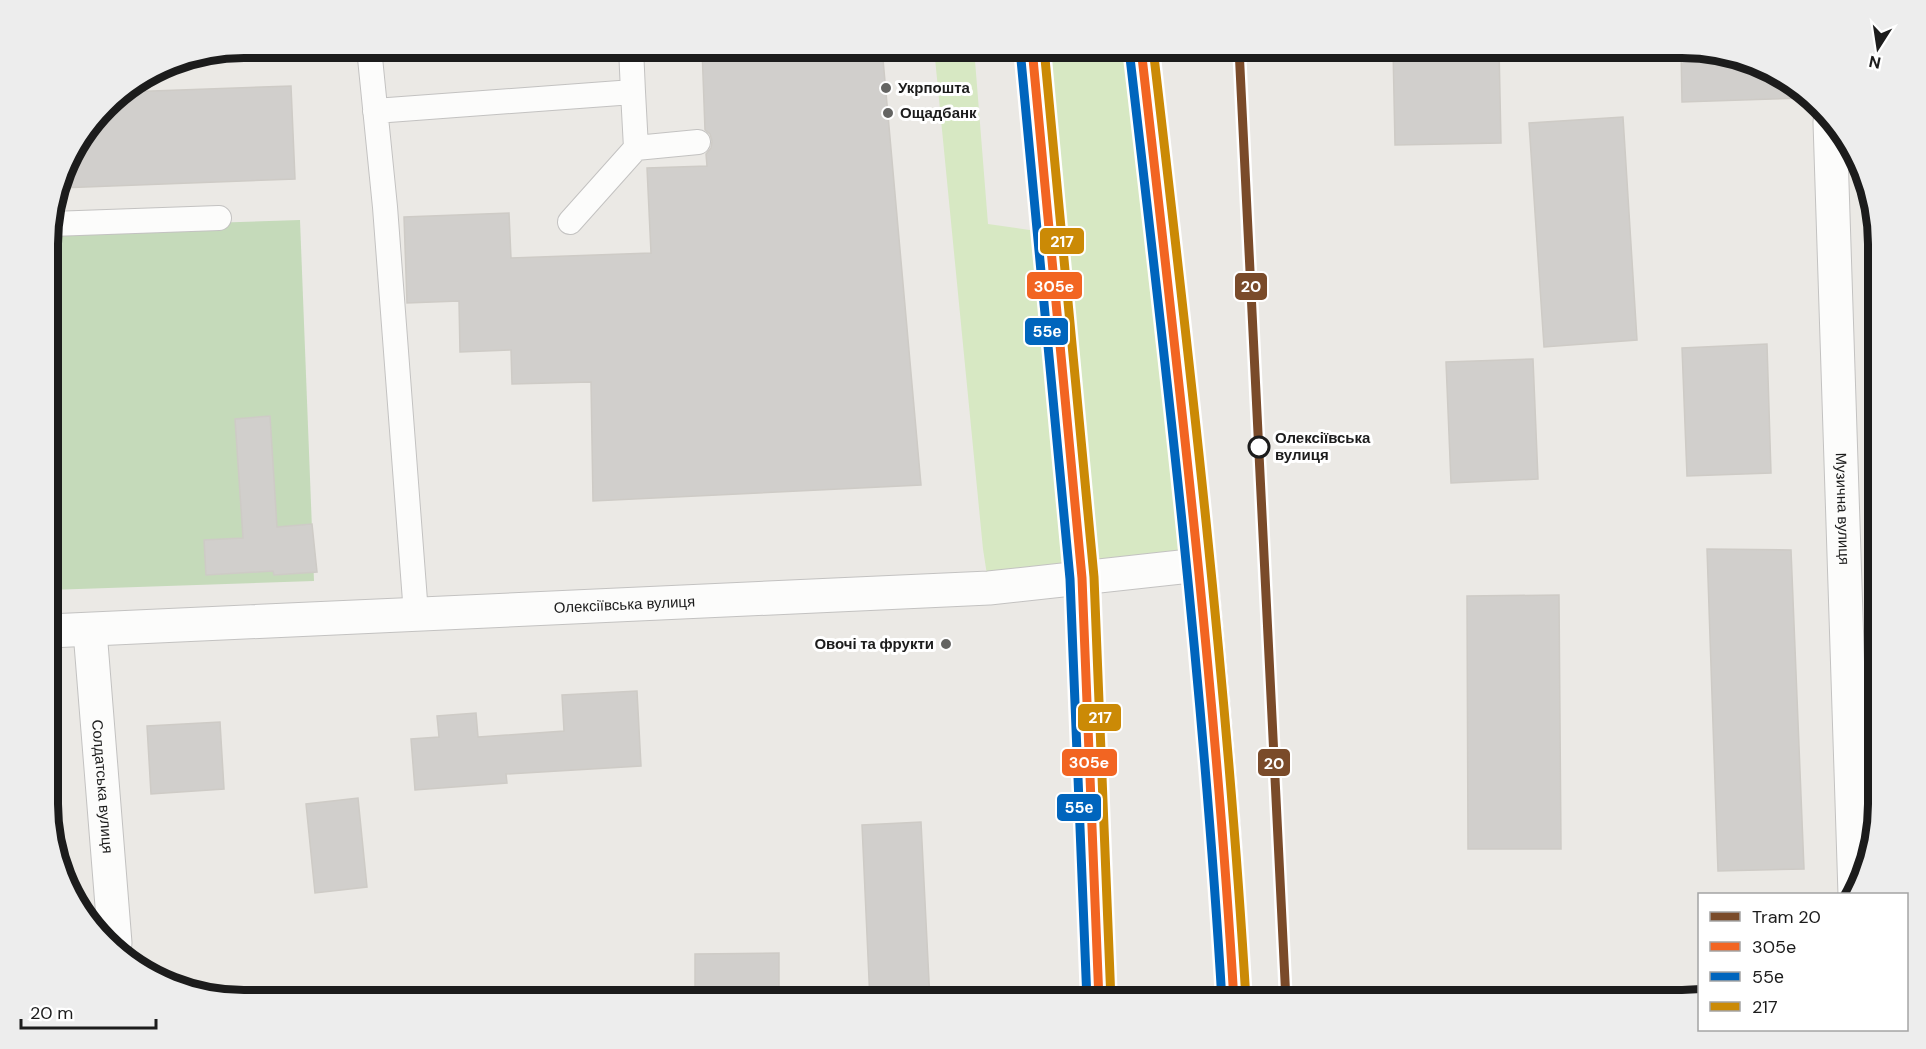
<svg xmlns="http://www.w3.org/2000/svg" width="1926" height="1049" viewBox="0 0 1926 1049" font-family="'DM Sans',sans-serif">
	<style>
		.grass { fill: #d7e8c3 }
		.forest { fill: #c5daba }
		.building { fill: #d1cfcc; stroke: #cecbc6; stroke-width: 1.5 }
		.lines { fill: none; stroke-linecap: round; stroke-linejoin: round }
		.service-casing { stroke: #c3c2c1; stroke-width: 26 }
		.minor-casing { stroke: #c3c2c1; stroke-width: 35 }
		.tertiary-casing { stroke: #c3c2c1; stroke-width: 35 }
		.primary-casing { stroke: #a19782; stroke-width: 35 }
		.service { stroke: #fcfcfb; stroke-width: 24 }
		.minor { stroke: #fcfcfb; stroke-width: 33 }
		.tertiary { stroke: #fcfcfb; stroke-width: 33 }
		.primary { stroke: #f0ebe3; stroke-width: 33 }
		.bus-1-casing { stroke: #fff; stroke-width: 14 }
		.bus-2-casing { stroke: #fff; stroke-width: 14 }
		.bus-3-casing { stroke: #fff; stroke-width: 14 }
		.bus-1 { stroke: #f26522; stroke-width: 9 }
		.bus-2 { stroke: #0065bd; stroke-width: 9 }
		.bus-3 { stroke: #cb8a06; stroke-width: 9 }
		.tram-1-casing { stroke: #fff; stroke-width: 14 }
		.tram-1 { stroke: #7a4b2a; stroke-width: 9 }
		.poi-dot { fill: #646462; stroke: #fff; stroke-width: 2 }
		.stop-dot { fill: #fff; stroke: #1c1c1c; stroke-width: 3 }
		.labels { text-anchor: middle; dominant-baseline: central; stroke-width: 6; stroke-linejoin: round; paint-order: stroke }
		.poi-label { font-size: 15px; font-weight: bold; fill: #1c1c1c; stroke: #fff; text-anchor: start }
		.stop-label { font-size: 15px; font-weight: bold; fill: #1c1c1c; stroke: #fff; text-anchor: start }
		.street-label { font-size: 15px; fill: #1c1c1c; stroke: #fff }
		.rim { fill: none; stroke: #1c1c1c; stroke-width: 8 }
		.line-badge { stroke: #fff; stroke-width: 2 }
		.badge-label { font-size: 16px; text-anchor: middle; font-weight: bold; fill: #fff }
	</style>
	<rect width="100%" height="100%" fill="#ebe9e5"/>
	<!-- grass -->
	<path class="grass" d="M 934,48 L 974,48 L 988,224 L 1050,233 L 1032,48 L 1141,48 L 1199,565 L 989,588 L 983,549 Z"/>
	<!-- forest -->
	<path class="forest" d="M 300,220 L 314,581 L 49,590 L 49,228 Z"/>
	<!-- building -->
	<path class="building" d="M 702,48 L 882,48 L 921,485 L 593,501 L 591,382 L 512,384 L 511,350 L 460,352 L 459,301 L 407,303 L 404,217 L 509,213 L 511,258 L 651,253 L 647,168 L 707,166 L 706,154 L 711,148 L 712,141 L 710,134 L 705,130 Z
		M 1393,48 L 1499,48 L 1501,143 L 1395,145 Z
		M 1681,48 L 1768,68 L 1802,98 L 1682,102 Z
		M 291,86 L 295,179 L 60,188 L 68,158 L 115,97 L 124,92 Z
		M 1623,117 L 1637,340 L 1544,347 L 1529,123 Z
		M 1767,344 L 1771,473 L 1687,476 L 1682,348 Z
		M 1533,359 L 1538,479 L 1451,483 L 1446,362 Z
		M 270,416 L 277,527 L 312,524 L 317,572 L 274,575 L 273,571 L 206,575 L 204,540 L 243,538 L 235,419 Z
		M 1707,549 L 1791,550 L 1804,869 L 1718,871 Z
		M 1559,595 L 1561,849 L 1468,849 L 1467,596 Z
		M 637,691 L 641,766 L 506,774 L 507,783 L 415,790 L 411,739 L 439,737 L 437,716 L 476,713 L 478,737 L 564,731 L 562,695 Z
		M 220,722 L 224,789 L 151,794 L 147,726 Z
		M 358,798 L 367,887 L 315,893 L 306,804 Z
		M 921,822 L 930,1001 L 870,1001 L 862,825 Z
		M 779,953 L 779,1001 L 695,1001 L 695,954 Z"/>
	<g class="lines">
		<defs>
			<path id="service" d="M 369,48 L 385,207 L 416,614
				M 631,48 L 633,92
				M 375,111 L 633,92 L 636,148
				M 570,222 L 636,148 L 698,142
				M 51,224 L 219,218"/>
			<g id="minor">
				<path id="s1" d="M 1830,122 L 1855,894"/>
				<path id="s2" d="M 90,631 L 115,943"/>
			</g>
			<g id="tertiary">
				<path id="s3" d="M 49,631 L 989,588 L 1199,565"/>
			</g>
			<path id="primary" d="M 1032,48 L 1082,578 L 1099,1001
				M 1141,48 C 1177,365 1218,682 1234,1001"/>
		</defs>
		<!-- service casing -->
		<use href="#service" class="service-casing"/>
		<!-- minor casing -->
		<use href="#minor" class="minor-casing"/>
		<!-- tertiary casing -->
		<use href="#tertiary" class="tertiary-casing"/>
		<!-- primary casing -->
		<use href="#primary" class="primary-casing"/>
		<!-- service -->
		<use href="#service" class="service"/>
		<!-- minor -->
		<use href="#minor" class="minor"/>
		<!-- tertiary -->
		<use href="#tertiary" class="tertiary"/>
		<!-- primary -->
		<use href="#primary" class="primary"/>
		<defs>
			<path id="bus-1" d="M 1032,48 L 1082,578 L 1099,1001
				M 1141,48 C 1177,365 1215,682 1234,1001"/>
			<path id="bus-2" d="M 1020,49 L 1070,579 L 1087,1001
				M 1129,49 C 1166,366 1203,682 1222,1001"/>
			<path id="bus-3" d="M 1044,48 L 1094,577 L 1111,1001
				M 1153,48 C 1190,365 1227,682 1246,1000"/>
		</defs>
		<!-- bus-1 casing -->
		<use href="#bus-1" class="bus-1-casing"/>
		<!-- bus-2 casing -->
		<use href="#bus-2" class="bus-2-casing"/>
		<!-- bus-3 casing -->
		<use href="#bus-3" class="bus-3-casing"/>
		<!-- bus-1 -->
		<use href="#bus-1" class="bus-1"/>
		<!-- bus-2 -->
		<use href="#bus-2" class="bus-2"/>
		<!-- bus-3 -->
		<use href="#bus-3" class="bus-3"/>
		<defs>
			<path id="tram-1" d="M 1239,48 L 1286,1001"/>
		</defs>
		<!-- tram-1 casing -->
		<use href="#tram-1" class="tram-1-casing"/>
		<!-- tram-1 -->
		<use href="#tram-1" class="tram-1"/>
	</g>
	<!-- markers -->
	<g class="poi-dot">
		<circle cx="886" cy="88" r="6"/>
		<circle cx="888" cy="113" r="6"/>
		<circle cx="946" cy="644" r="6"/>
	</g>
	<circle class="stop-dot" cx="1259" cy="447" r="10"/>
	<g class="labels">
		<!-- poi labels -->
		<g class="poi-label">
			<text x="898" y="88">Укрпошта</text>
			<text x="900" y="113">Ощадбанк</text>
			<text x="934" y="644" text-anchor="end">Овочі та фрукти</text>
		</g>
		<!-- stop labels -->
		<g class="stop-label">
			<text x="1275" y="438">Олексіївська<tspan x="1275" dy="17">вулиця</tspan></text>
		</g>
		<!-- street labels -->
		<g class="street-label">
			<text stroke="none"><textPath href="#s1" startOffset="387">Музична вулиця</textPath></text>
			<text stroke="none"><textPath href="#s3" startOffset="576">Олексіївська вулиця</textPath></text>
			<text stroke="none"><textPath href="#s2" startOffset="156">Солдатська вулиця</textPath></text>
		</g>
	</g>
	<!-- crop -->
	<path d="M0 0H1926V1049H0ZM244 58H1682A186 186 0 0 1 1868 244V804A186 186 0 0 1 1682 990H244A186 186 0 0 1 58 804V244A186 186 0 0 1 244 58Z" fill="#ededed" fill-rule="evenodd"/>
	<path class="rim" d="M244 58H1682A186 186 0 0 1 1868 244V804A186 186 0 0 1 1682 990H244A186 186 0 0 1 58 804V244A186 186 0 0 1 244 58Z"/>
	<g class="line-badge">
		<rect x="1039" y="227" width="46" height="28" rx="6" fill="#cb8a06"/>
		<rect x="1026" y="271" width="57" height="29" rx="6" fill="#f26522"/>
		<rect x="1234" y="272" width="34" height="29" rx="6" fill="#7a4b2a"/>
		<rect x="1024" y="317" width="45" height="29" rx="6" fill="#0065bd"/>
		<rect x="1077" y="703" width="45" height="29" rx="6" fill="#cb8a06"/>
		<rect x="1061" y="748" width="57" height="29" rx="6" fill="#f26522"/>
		<rect x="1257" y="748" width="34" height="29" rx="6" fill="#7a4b2a"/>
		<rect x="1056" y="793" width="46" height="29" rx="6" fill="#0065bd"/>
	</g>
	<g class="badge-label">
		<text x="1062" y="247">217</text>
		<text x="1054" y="292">305e</text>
		<text x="1251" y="292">20</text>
		<text x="1047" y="337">55е</text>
		<text x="1100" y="723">217</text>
		<text x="1089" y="768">305e</text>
		<text x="1274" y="769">20</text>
		<text x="1079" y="813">55е</text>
	</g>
	<!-- legend -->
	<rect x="1698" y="893" width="210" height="138" fill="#ffffff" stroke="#a4a4a4" stroke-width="1.5"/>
	<rect x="1710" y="912" width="30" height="9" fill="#7a4b2a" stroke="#a4a4a4" stroke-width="1.5"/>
	<text x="1752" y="923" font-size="18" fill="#1c1c1c">Tram 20</text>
	<rect x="1710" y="942" width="30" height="9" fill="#f26522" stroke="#a4a4a4" stroke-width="1.5"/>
	<text x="1752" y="953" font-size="18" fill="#1c1c1c">305e</text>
	<rect x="1710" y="972" width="30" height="9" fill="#0065bd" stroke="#a4a4a4" stroke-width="1.5"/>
	<text x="1752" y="983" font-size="18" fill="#1c1c1c">55е</text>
	<rect x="1710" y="1002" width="30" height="9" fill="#cb8a06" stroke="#a4a4a4" stroke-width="1.5"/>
	<text x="1752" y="1013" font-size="18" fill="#1c1c1c">217</text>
	<!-- north arrow -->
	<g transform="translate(1878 48) rotate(192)" stroke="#ffffff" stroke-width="4.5" paint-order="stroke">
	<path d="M0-4.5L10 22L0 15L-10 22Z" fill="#1c1c1c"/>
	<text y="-9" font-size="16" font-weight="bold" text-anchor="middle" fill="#1c1c1c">N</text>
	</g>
	<!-- scale -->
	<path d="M21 1019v9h135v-9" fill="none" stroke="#1c1c1c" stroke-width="3"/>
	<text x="30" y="1019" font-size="18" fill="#1c1c1c" stroke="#ffffff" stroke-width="4.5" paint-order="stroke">20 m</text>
</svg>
